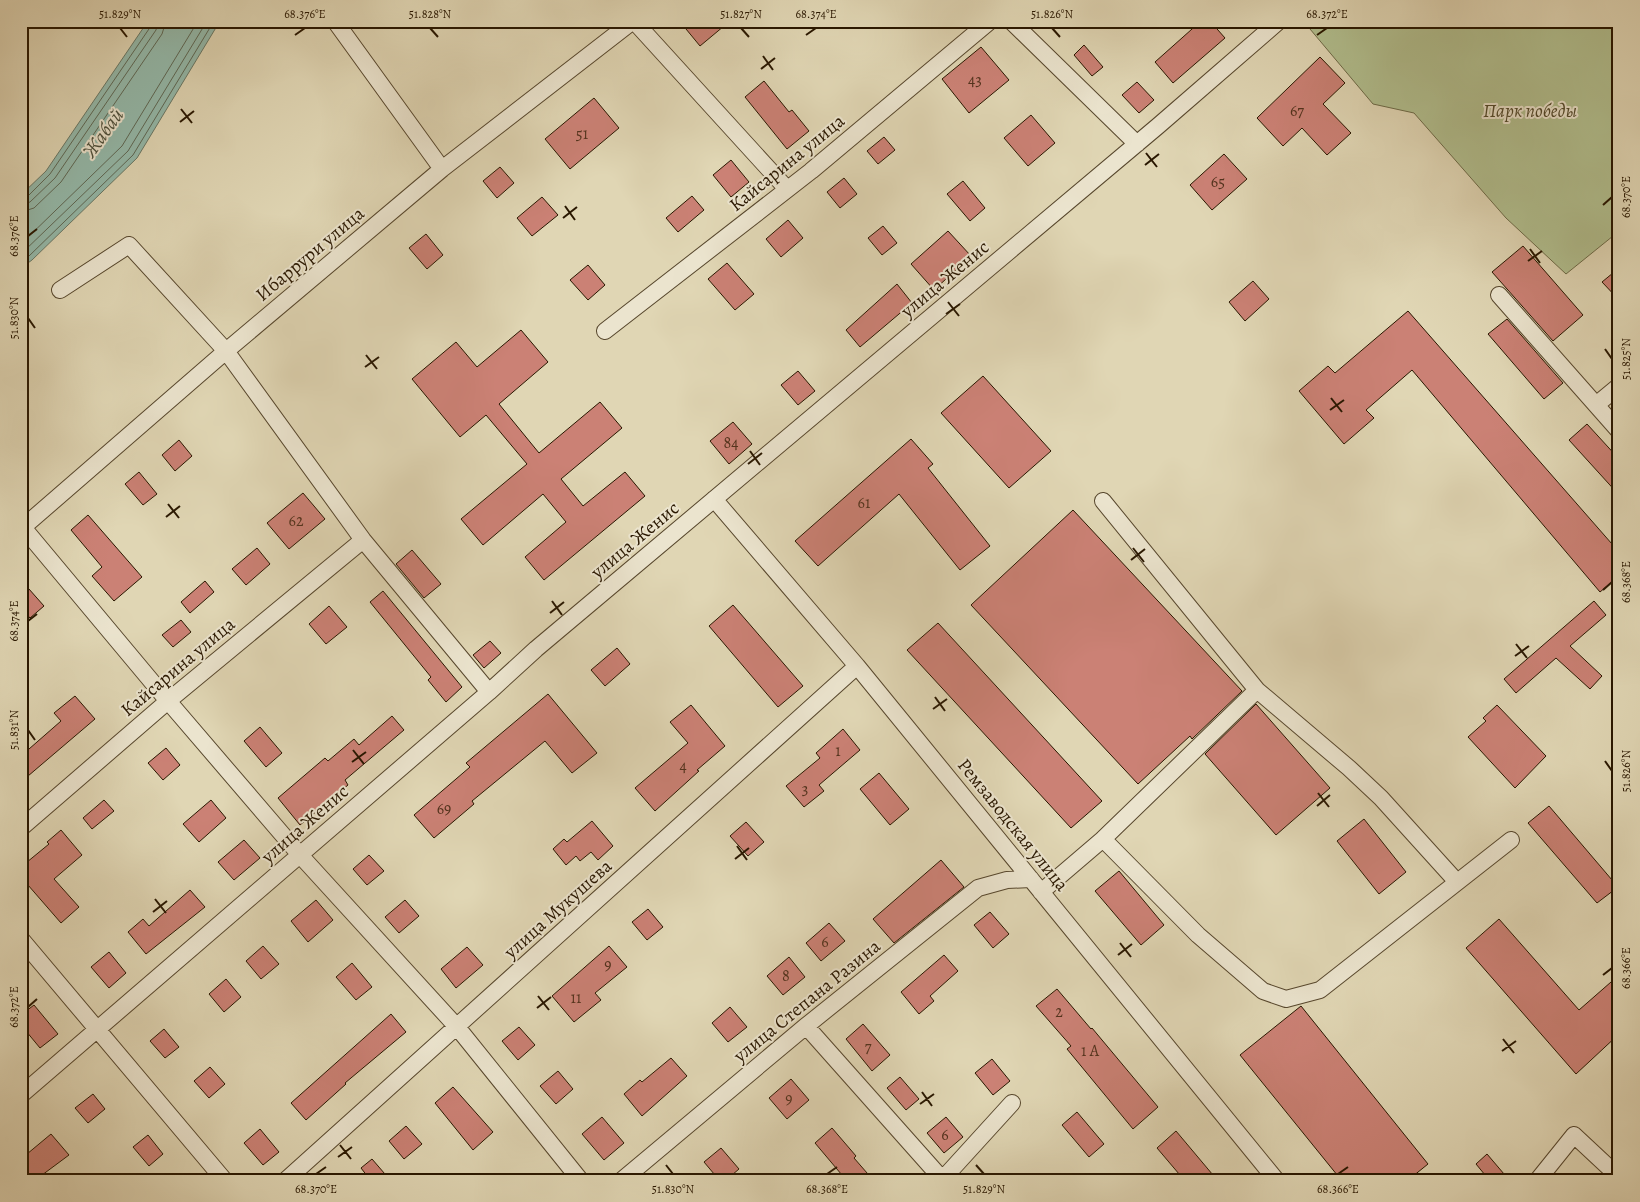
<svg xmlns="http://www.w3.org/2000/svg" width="1640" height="1202" viewBox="0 0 1640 1202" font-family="Alegreya,serif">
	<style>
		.green { fill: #b1be8e; stroke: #6d6a47 }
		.water { fill: #94b9aa; stroke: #697866 }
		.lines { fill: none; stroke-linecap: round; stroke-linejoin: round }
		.shore { stroke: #5e6855; stroke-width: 1 }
		.building { fill: #cb8175; stroke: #291700 }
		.minor-casing { stroke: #57472d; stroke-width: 18 }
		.minor { stroke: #ebe4ce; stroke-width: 16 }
		.ticks { fill: none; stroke: #291700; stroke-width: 2 }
		.labels { text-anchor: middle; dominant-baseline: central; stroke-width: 4; stroke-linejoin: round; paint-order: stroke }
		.number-label { font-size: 16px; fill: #52321d }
		.park-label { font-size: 19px; font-style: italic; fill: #52492b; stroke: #ebe4ce }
		.street-label { font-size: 19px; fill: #291700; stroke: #ebe4ce }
		.water-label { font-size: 20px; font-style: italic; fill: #4e503c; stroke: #ebe4ce }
		.neatline { fill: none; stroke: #291700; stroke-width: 2 }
		.ticks-label { font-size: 12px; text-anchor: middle; fill: #291700 }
	</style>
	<rect width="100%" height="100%" fill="#e0d6b4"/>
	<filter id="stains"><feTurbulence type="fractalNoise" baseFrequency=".004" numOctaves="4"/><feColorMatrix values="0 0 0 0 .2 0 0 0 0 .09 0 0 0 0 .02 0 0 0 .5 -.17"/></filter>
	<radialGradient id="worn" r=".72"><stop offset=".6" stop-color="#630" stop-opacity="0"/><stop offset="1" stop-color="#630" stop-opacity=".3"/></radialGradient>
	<!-- green -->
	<path class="green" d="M 1320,21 L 1619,21 L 1619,240 L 1613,236 L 1566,274 L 1506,218 L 1414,113 L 1373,104 L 1310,29 Z"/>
	<!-- water -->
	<path class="water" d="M 148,21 L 220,21 L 137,158 L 32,260 L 21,268 L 21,195 L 46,171 Z"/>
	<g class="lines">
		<!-- shore -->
		<path class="shore" d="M 21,198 L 27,197 L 50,174 L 151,26 L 152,21
			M 21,205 L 30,202 L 55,178 L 156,30 L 158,21
			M 21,212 L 34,208 L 61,182 L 162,34 L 166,21
			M 21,244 L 122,146 L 198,21
			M 21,254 L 128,151 L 207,21
			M 21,261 L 29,256 L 133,155 L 214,21"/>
	</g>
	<!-- building -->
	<path class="building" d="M 695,21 L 730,21 L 700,46 L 686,29 Z
		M 1201,21 L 1210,21 L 1225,38 L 1173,83 L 1155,62 Z
		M 1084,45 L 1103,67 L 1092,76 L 1074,55 Z
		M 981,47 L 1009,80 L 969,113 L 942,79 Z
		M 1320,57 L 1345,83 L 1323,104 L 1351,133 L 1327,155 L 1302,128 L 1283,146 L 1257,118 Z
		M 764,81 L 789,112 L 792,110 L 809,131 L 787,149 L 745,97 Z
		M 1137,82 L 1154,100 L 1139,113 L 1122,95 Z
		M 594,98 L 619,128 L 570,169 L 545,139 Z
		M 1031,115 L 1055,143 L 1028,166 L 1004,138 Z
		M 884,137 L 895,150 L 878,164 L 867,151 Z
		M 1224,154 L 1247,179 L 1212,210 L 1190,185 Z
		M 731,160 L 749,182 L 731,197 L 713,175 Z
		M 500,167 L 514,183 L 497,198 L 483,181 Z
		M 844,178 L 857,194 L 840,208 L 827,192 Z
		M 963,181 L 985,208 L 970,221 L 947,194 Z
		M 692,196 L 704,210 L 678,232 L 666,218 Z
		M 542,197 L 558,215 L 532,236 L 517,218 Z
		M 788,220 L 803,238 L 781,257 L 766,239 Z
		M 883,226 L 897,243 L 882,255 L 868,238 Z
		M 948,231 L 971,256 L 934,290 L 911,264 Z
		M 426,234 L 443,255 L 427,269 L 409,248 Z
		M 1523,246 L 1583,315 L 1553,341 L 1492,272 Z
		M 727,263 L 754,294 L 735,310 L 708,279 Z
		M 588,265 L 605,285 L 588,300 L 570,280 Z
		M 1619,268 L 1619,300 L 1602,282 Z
		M 1253,281 L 1269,299 L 1245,321 L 1229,302 Z
		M 897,284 L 912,303 L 860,347 L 846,330 Z
		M 1408,311 L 1619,552 L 1619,576 L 1600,592 L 1412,370 L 1366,410 L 1374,418 L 1344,444 L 1299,391 L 1328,366 L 1335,373 Z
		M 1507,319 L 1563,383 L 1544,399 L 1488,334 Z
		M 521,330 L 548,362 L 499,404 L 539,453 L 600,402 L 622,428 L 561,479 L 583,506 L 625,472 L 645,496 L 544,580 L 525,557 L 566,522 L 543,494 L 483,545 L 461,519 L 527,464 L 486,415 L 460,437 L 412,379 L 456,342 L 477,367 Z
		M 798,371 L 815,391 L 798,405 L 781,385 Z
		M 983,376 L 1051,451 L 1009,488 L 941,413 Z
		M 733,422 L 752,444 L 729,464 L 710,441 Z
		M 1587,424 L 1619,459 L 1619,495 L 1569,440 Z
		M 911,439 L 933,464 L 928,468 L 990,546 L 960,570 L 899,494 L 818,566 L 795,541 Z
		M 179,440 L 192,456 L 175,471 L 162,455 Z
		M 139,472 L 157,494 L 143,505 L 125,484 Z
		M 303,493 L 325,519 L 289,549 L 267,523 Z
		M 1073,510 L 1242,691 L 1192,739 L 1190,736 L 1138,784 L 971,605 Z
		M 88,515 L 142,577 L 114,601 L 92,576 L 102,567 L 71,530 Z
		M 257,548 L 270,564 L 246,585 L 232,569 Z
		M 412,550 L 441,584 L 424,598 L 396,564 Z
		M 21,580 L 44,606 L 30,618 L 21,608 Z
		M 205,581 L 214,592 L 190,613 L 181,602 Z
		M 383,591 L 462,687 L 446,702 L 428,680 L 431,677 L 370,602 Z
		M 1594,601 L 1606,615 L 1570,646 L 1602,676 L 1590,689 L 1556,658 L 1516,693 L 1504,679 Z
		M 733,605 L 803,686 L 778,707 L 709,626 Z
		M 329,606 L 347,627 L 326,644 L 309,624 Z
		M 181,620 L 191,632 L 173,647 L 162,635 Z
		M 938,623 L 1102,801 L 1071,828 L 907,650 Z
		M 490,641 L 501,653 L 484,668 L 473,655 Z
		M 617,648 L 630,664 L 605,686 L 591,670 Z
		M 548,694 L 597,753 L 572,773 L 545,741 L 472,801 L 474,804 L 434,838 L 414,815 L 470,767 L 466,763 Z
		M 75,696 L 95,719 L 21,782 L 21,756 L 61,721 L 54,713 Z
		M 1256,704 L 1330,788 L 1276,835 L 1205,754 Z
		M 691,705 L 725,746 L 697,770 L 699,771 L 655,811 L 635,788 L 688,743 L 670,722 Z
		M 1497,705 L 1546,756 L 1515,788 L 1468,737 L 1486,721 L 1483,718 Z
		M 392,716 L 404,730 L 345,780 L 348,785 L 300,825 L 278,798 L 325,758 L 328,761 L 354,739 L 359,745 Z
		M 260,727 L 282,753 L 266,767 L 244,741 Z
		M 843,729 L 860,750 L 819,785 L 824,791 L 804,807 L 786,786 L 820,758 L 816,753 Z
		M 166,748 L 180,765 L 163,780 L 148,763 Z
		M 879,773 L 909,809 L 890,825 L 860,789 Z
		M 104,800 L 114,811 L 92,829 L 83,818 Z
		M 211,800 L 226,818 L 199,842 L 183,824 Z
		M 1549,806 L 1618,887 L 1597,903 L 1528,823 Z
		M 1364,819 L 1406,872 L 1379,894 L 1337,841 Z
		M 592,821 L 613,846 L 598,860 L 591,852 L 580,861 L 576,856 L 566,865 L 553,849 L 564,839 L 567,842 Z
		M 746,822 L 764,842 L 748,856 L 730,836 Z
		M 61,830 L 82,855 L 54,879 L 79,907 L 61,923 L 21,877 L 21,867 L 49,844 L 47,842 Z
		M 244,840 L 260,858 L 234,880 L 218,862 Z
		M 369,855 L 384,871 L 367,885 L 353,869 Z
		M 941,860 L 964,887 L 894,943 L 873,919 Z
		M 1119,871 L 1164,925 L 1141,945 L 1095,891 Z
		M 190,890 L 205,907 L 146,954 L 128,932 L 143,919 L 149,926 Z
		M 316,900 L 333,920 L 308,942 L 291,921 Z
		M 405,900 L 419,916 L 399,933 L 385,917 Z
		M 648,909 L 663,927 L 647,940 L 632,922 Z
		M 990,912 L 1009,934 L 993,948 L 974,925 Z
		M 1499,919 L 1579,1010 L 1619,975 L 1619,1034 L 1576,1074 L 1466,948 Z
		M 829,923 L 845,941 L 821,961 L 806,943 Z
		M 263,946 L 279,964 L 261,979 L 246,961 Z
		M 609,946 L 627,967 L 595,993 L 601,1000 L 574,1022 L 552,996 Z
		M 467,947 L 483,965 L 456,988 L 441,969 Z
		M 109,952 L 126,973 L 109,988 L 91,967 Z
		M 944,955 L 958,971 L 930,996 L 934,1001 L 919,1014 L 901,992 Z
		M 789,957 L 805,977 L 783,995 L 767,976 Z
		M 352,963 L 372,987 L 356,1000 L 336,977 Z
		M 226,979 L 241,997 L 224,1012 L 209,994 Z
		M 1057,989 L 1091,1029 L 1092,1028 L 1158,1107 L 1133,1129 L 1067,1049 L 1071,1046 L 1036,1006 Z
		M 34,1005 L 58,1034 L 40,1048 L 21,1025 L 21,1015 Z
		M 1301,1006 L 1428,1164 L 1407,1181 L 1342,1181 L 1240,1055 Z
		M 730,1007 L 747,1027 L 728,1042 L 712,1023 Z
		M 391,1014 L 406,1032 L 345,1083 L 346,1084 L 306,1120 L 291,1103 Z
		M 863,1024 L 890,1055 L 872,1071 L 846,1039 Z
		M 519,1027 L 535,1045 L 518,1060 L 502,1041 Z
		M 164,1029 L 179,1047 L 165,1058 L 150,1041 Z
		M 671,1058 L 687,1076 L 642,1116 L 624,1094 L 640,1080 L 642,1082 Z
		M 992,1059 L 1010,1081 L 993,1095 L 975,1073 Z
		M 210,1067 L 225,1084 L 209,1098 L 194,1081 Z
		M 558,1071 L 573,1089 L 556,1104 L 540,1086 Z
		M 900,1077 L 919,1099 L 906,1110 L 887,1088 Z
		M 791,1079 L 809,1100 L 787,1119 L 769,1098 Z
		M 453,1087 L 493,1132 L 473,1150 L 435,1103 Z
		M 93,1094 L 105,1109 L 88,1123 L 75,1108 Z
		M 1077,1112 L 1104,1144 L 1089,1157 L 1062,1125 Z
		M 602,1117 L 624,1143 L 604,1160 L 582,1134 Z
		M 946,1117 L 963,1137 L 944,1153 L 927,1133 Z
		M 406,1126 L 422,1144 L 404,1159 L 389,1141 Z
		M 832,1128 L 856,1156 L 854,1158 L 874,1181 L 847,1181 L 815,1143 Z
		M 260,1129 L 279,1152 L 263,1165 L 244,1143 Z
		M 1176,1131 L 1218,1181 L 1185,1181 L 1157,1148 Z
		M 51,1134 L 69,1155 L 34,1181 L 21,1181 L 21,1159 Z
		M 148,1135 L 163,1154 L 149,1166 L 133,1147 Z
		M 721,1148 L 739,1169 L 725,1181 L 720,1181 L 704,1162 Z
		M 1487,1154 L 1510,1181 L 1490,1181 L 1476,1164 Z
		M 372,1159 L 391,1181 L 371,1181 L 361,1168 Z"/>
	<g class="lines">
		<defs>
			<path id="minor" d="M 335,21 L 442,169
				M 634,21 L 787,189
				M 1011,21 L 1137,144
				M 60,290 L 129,245 L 226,351 L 363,540 L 489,692
				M 1499,295 L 1619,431
				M 605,331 L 811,171 L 990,21
				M 1596,405 L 1619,386
				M 714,499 L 857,666 L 1277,1181
				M 1103,501 L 1257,690 L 1349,768 L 1381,798 L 1457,882
				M 21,525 L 168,701 L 300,855 L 457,1027 L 581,1181
				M 21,529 L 226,351 L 442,169 L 633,21
				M 21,828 L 168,701 L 363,540
				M 1103,839 L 1198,935 L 1263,991 L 1286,999 L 1320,990 L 1511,840
				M 1041,892 L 1103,839 L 1257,690
				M 21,939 L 225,1181
				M 806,1026 L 942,1179
				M 21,1095 L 489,692 L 536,649 L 1158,126 L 1279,21
				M 285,1181 L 857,666
				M 621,1181 L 806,1026 L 978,888 L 1007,880 L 1031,879
				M 941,1181 L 1012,1103
				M 1537,1181 L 1574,1135 L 1619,1177"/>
		</defs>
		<!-- minor casing -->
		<use href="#minor" class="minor-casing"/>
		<!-- minor -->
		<use href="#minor" class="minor"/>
	</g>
	<!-- ticks -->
	<path class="ticks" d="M 120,28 L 127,37M 430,28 L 438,37M 741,28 L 749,37M 1052,28 L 1060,37M 295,35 L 305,28M 806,35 L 816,28M 1317,35 L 1327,28M 763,56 L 773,70M 761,69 L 775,58M 181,109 L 192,123M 180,122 L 194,111M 1146,153 L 1157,167M 1145,165 L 1159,154M 1603,205 L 1612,197M 565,206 L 575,220M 563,218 L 577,207M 28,236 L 37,229M 1530,249 L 1540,263M 1528,261 L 1542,251M 948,302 L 959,316M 946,314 L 960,304M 28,318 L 35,328M 1605,349 L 1612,359M 366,355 L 377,369M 365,367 L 379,357M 1331,398 L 1342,412M 1330,410 L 1344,400M 750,451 L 760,465M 748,464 L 762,453M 168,504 L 179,518M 166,517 L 180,506M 1133,548 L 1144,562M 1131,560 L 1145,549M 1603,590 L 1612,582M 552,601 L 562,615M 550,613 L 564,602M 28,621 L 37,614M 1516,644 L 1527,658M 1515,656 L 1529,646M 935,697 L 945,711M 933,709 L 947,699M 28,730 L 35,740M 353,750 L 364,764M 1605,761 L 1612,771M 352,762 L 366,752M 1318,793 L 1329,807M 1317,806 L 1330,795M 737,846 L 747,860M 735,859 L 749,848M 155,899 L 166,913M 153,912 L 167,901M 1120,943 L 1131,957M 1118,955 L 1132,944M 1603,975 L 1612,968M 538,996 L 549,1010M 28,1007 L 37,999M 537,1008 L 551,997M 1503,1039 L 1514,1053M 1502,1051 L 1516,1041M 922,1092 L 932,1106M 920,1104 L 934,1094M 340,1145 L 351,1159M 338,1157 L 352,1147M 666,1165 L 673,1174M 976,1165 L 984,1174M 316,1174 L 326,1167M 827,1174 L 837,1167M 1338,1174 L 1348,1167"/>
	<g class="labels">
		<!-- number labels -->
		<g class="number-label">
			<text x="975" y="80">43</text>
			<text x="1297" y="111">67</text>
			<text x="582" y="134">51</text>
			<text x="1218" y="182">65</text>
			<text x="731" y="443">84</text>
			<text x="864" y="503">61</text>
			<text x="296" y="521">62</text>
			<text x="838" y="751">1</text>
			<text x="683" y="766">4</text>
			<text x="805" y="789">3</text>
			<text x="444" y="809">69</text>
			<text x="825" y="942">6</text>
			<text x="608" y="965">9</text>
			<text x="786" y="976">8</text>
			<text x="576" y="998">11</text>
			<text x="1059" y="1012">2</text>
			<text x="868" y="1047">7</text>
			<text x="1090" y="1051">1 А</text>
			<text x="789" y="1099">9</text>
			<text x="945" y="1135">6</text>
		</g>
		<!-- park labels -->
		<g class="park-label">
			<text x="1530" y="111">Парк победы</text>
		</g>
		<!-- street labels -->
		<g class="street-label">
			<text transform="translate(787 163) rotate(-39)">Кайсарина улица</text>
			<text transform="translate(310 254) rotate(-40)">Ибаррури улица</text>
			<text transform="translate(945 279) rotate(-40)">улица Женис</text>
			<text transform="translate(635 540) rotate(-40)">улица Женис</text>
			<text transform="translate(178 667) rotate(-40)">Кайсарина улица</text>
			<text transform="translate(305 824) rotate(-41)">улица Женис</text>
			<text transform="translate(1013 825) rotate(51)">Ремзаводская улица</text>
			<text transform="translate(558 909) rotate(-42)">улица Мукушева</text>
			<text transform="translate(807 1001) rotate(-39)">улица Степана Разина</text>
		</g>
		<!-- water labels -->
		<g class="water-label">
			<text transform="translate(103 133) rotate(-54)">Жабай</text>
		</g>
	</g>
	<!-- margin -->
	<rect width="1640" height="1202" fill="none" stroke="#e0d6b4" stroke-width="55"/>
	<rect x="28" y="28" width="1584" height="1146" class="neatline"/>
	<g class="ticks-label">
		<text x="120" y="18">51.829°N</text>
		<text x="305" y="18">68.376°E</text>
		<text x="430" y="18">51.828°N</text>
		<text x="741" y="18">51.827°N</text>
		<text x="816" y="18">68.374°E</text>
		<text x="1052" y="18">51.826°N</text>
		<text x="1327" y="18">68.372°E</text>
		<text transform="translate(1626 197) rotate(-90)" y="4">68.370°E</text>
		<text transform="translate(14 236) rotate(-90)" y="4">68.376°E</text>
		<text transform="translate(14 318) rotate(-90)" y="4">51.830°N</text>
		<text transform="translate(1626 359) rotate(-90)" y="4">51.825°N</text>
		<text transform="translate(1626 582) rotate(-90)" y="4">68.368°E</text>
		<text transform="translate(14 621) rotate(-90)" y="4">68.374°E</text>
		<text transform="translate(14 730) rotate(-90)" y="4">51.831°N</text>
		<text transform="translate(1626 771) rotate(-90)" y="4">51.826°N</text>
		<text transform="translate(1626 968) rotate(-90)" y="4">68.366°E</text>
		<text transform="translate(14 1007) rotate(-90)" y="4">68.372°E</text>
		<text x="316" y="1193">68.370°E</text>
		<text x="673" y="1193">51.830°N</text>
		<text x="827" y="1193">68.368°E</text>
		<text x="984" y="1193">51.829°N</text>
		<text x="1338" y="1193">68.366°E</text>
	</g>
	<rect width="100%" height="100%" filter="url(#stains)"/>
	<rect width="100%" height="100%" fill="url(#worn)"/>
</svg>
